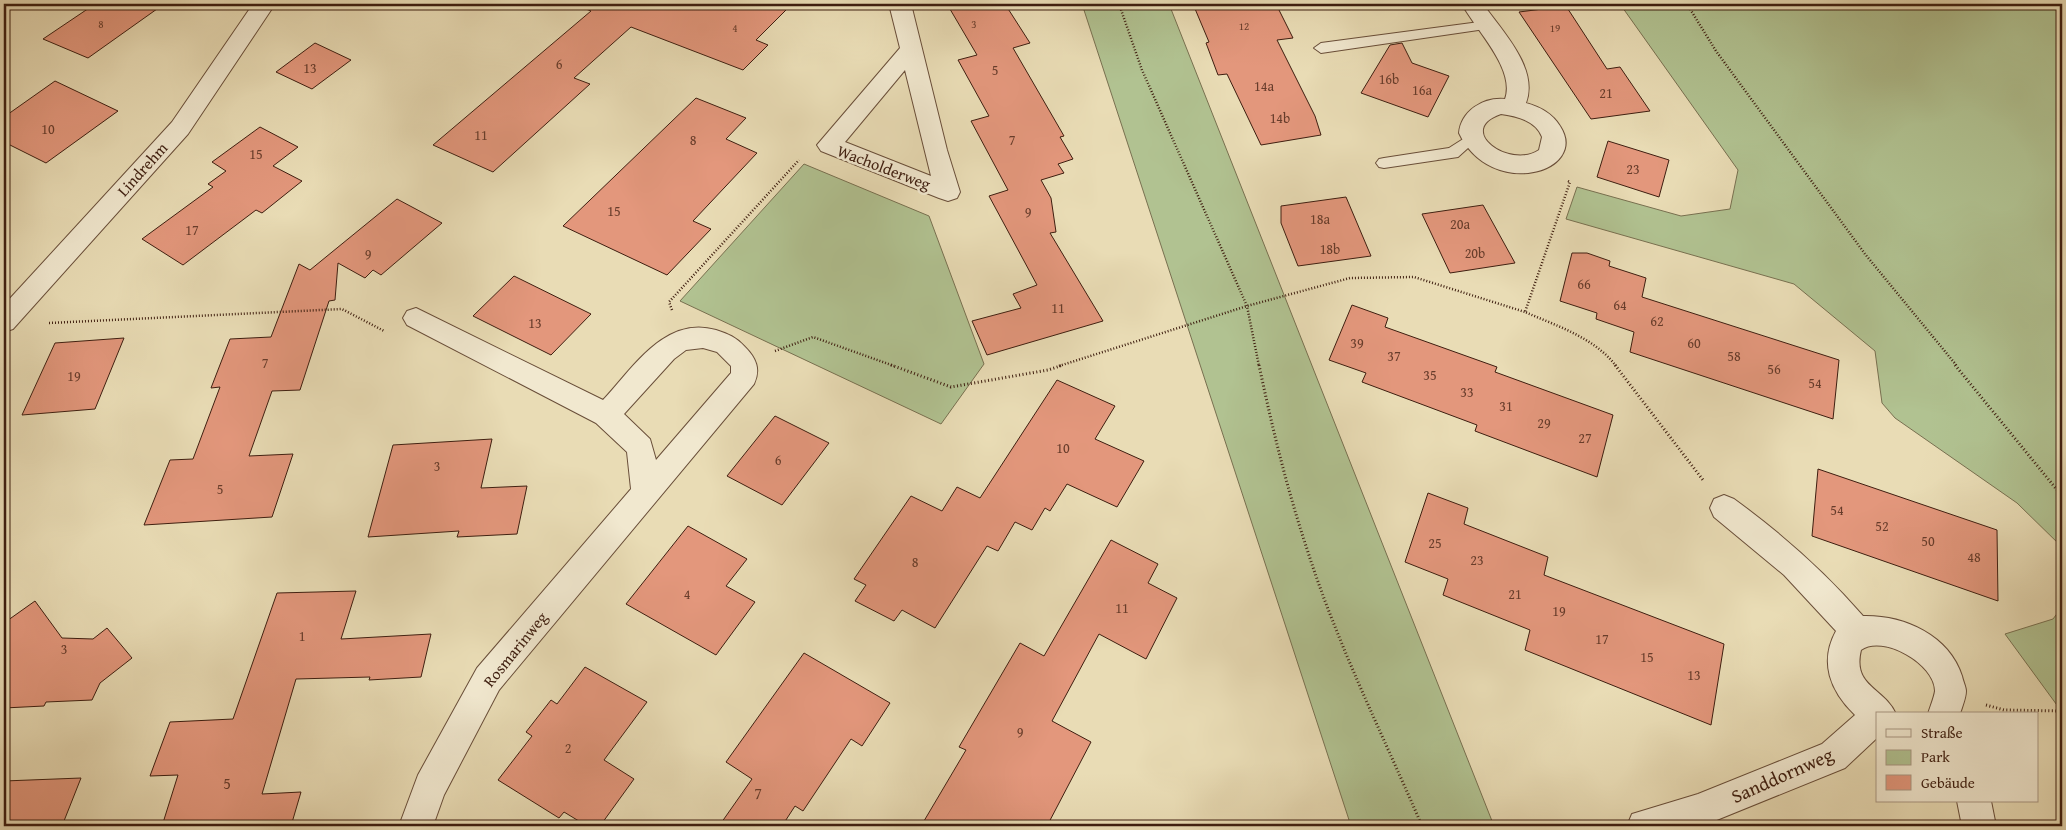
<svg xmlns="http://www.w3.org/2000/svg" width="2066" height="830" viewBox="0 0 2066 830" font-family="'Gentium Book Plus',serif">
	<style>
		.green { fill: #b1c291; stroke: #787050 }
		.building { fill: #e3977c; stroke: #3e1e10 }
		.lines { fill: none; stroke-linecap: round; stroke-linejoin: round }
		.service-casing { stroke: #694e39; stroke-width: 2 }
		.minor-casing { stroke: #694e39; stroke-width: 2 }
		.path-far1 { stroke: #3e1e10; stroke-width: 2.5; stroke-dasharray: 1 2; stroke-linecap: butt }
		.path { stroke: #3e1e10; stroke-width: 3; stroke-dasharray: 1 2.5; stroke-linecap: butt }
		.service { fill: #f1e8cf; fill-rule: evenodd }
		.minor { fill: #f1e8cf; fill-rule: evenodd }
		.labels { text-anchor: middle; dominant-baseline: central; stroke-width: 5; stroke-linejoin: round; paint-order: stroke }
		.far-number-label { font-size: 11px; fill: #673c2b }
		.number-label { font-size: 14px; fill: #673c2b }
		.street-label { font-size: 16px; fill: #3e1e10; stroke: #f1e8cf }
		.near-number-label { font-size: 16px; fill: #673c2b }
		.near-street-label { font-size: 19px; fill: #3e1e10; stroke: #f1e8cf }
	</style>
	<rect width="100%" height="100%" fill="#e9dcb5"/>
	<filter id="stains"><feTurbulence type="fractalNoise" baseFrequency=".004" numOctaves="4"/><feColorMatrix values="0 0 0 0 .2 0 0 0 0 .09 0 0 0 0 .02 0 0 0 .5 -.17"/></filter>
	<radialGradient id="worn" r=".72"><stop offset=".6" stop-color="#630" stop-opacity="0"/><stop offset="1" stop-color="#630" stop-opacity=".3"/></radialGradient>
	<!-- green -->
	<path class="green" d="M 1082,4 L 1169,4 L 1494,826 L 1351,826 Z
		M 1620,4 L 2062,4 L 2062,547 L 2017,503 L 1895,418 L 1882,403 L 1875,351 L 1794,284 L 1566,219 L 1577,187 L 1681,216 L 1730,209 L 1738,170 Z
		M 804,164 L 929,216 L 984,364 L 941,424 L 680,301 Z
		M 2062,607 L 2062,712 L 2005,634 L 2053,619 Z"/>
	<!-- building -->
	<path class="building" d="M 95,4 L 164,4 L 88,58 L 43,39 Z
		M 579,4 L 792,4 L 756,40 L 768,45 L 743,70 L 631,27 L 574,78 L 590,84 L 493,172 L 433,145 L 591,11 L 578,6 Z
		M 947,4 L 1005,4 L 1030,43 L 1013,48 L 1064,136 L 1060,137 L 1073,159 L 1058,164 L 1064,173 L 1041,180 L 1051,198 L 1056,232 L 1050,233 L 1103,321 L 987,355 L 972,321 L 1021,308 L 1013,294 L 1037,285 L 989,196 L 1008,190 L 971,121 L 989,116 L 958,60 L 977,55 Z
		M 1193,4 L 1276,4 L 1293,38 L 1277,40 L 1315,116 L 1321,135 L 1261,145 L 1227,74 L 1218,75 L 1206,43 L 1209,42 Z
		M 1566,6 L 1607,69 L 1620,67 L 1650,111 L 1591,119 L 1519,12 Z
		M 315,43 L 351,60 L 312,89 L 276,72 Z
		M 1402,43 L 1412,63 L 1449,76 L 1428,117 L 1361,93 L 1390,45 Z
		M 55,81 L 118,111 L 46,163 L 4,142 L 4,117 Z
		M 696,98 L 746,118 L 726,139 L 757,153 L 693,221 L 711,229 L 667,275 L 563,226 Z
		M 260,127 L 298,147 L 273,166 L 302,181 L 262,213 L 256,210 L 183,265 L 142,239 L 213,187 L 208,184 L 226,171 L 212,162 Z
		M 1608,141 L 1669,160 L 1659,197 L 1597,177 Z
		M 1346,197 L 1371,256 L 1298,266 L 1281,223 L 1281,206 Z
		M 397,199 L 442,223 L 381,275 L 373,270 L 365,278 L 338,263 L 335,300 L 329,301 L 300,390 L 272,391 L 249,456 L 293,454 L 272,517 L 144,525 L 170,460 L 193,459 L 220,387 L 211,388 L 230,339 L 271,337 L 299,264 L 310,270 Z
		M 1483,205 L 1515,263 L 1450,273 L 1422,214 Z
		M 1572,253 L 1587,253 L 1610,261 L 1609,266 L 1646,278 L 1642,297 L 1839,360 L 1833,419 L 1630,352 L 1634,332 L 1596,319 L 1597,313 L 1560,301 Z
		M 514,276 L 591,314 L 551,355 L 473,316 Z
		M 1352,305 L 1388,318 L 1385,327 L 1497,367 L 1495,372 L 1613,415 L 1597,477 L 1475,431 L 1477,425 L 1362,382 L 1366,373 L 1329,360 Z
		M 124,338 L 95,409 L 22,415 L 55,343 Z
		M 1057,380 L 1115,406 L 1095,439 L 1144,461 L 1117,507 L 1067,484 L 1050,511 L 1045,508 L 1032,530 L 1015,522 L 998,551 L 987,546 L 935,628 L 902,610 L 894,621 L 855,601 L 866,585 L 854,579 L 911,496 L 942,511 L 957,487 L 980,498 Z
		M 775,416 L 829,443 L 782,505 L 727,476 Z
		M 492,439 L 481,488 L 527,486 L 517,534 L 457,537 L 459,531 L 368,537 L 393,445 Z
		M 1818,469 L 1997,530 L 1998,601 L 1812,536 Z
		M 1428,493 L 1468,508 L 1464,524 L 1548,557 L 1544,575 L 1724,644 L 1711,725 L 1525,650 L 1530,630 L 1443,595 L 1448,579 L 1405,562 Z
		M 688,526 L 747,559 L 726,586 L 755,602 L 716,655 L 626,604 Z
		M 1111,540 L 1158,564 L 1148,583 L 1177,598 L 1146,659 L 1099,634 L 1052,721 L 1091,742 L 1047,826 L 921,826 L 966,750 L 959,747 L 1020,643 L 1044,656 Z
		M 356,591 L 341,639 L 431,634 L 421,677 L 369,680 L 370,677 L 296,679 L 262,794 L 301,792 L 291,826 L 162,826 L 178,775 L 150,776 L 170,722 L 233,719 L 277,593 Z
		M 35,601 L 62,638 L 93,639 L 107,628 L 132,658 L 100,683 L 92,700 L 46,702 L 44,706 L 4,708 L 4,623 Z
		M 804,653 L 890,703 L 862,746 L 851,739 L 803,811 L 795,806 L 782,826 L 719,826 L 752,779 L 726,762 Z
		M 585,667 L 647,702 L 604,760 L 634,779 L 600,826 L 587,826 L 564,812 L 559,818 L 498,780 L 532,736 L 526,732 L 551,700 L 557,704 Z
		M 81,778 L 62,826 L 4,826 L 4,781 Z"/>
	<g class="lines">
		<defs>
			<path id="service" d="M 1487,21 L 1492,22 L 1494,25 L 1492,28 L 1321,53 L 1314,48 L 1321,43 Z
				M 1471,134 L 1476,135 L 1478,139 L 1458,157 L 1384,168 L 1379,167 L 1376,163 L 1379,159 L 1384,158 L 1449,148 Z"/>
			<path id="minor" d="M 253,4 L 275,4 L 188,134 L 13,329 L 4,332 L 4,305 L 172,122 Z
				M 889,4 L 911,4 L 947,150 L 960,192 L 957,198 L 948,201 L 939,198 L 821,151 L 817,145 L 900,48 ZM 905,70 L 931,176 L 845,142 Z
				M 1462,4 L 1483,4 C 1502,31 1539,68 1526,103 C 1540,107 1552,113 1560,126 C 1590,172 1491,201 1459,133 C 1461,111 1483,97 1505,99 C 1516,69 1475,29 1462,4 ZM 1501,114 C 1517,116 1536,121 1542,137 L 1539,150 C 1510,170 1454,130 1501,114 Z
				M 416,308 L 603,400 C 633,368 665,315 716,330 C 728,334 736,337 745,347 C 756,358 761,369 754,384 L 499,690 L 444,795 L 433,826 L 399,826 L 418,775 L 477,668 L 631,489 L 627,452 L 596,423 L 407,325 L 403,318 L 407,311 ZM 703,348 L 717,352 L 731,366 L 731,373 L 656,460 L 650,439 L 624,414 L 674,359 L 686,350 Z
				M 1724,495 L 1734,499 C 1782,534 1825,572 1863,616 C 1904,615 1949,635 1962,676 C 1963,681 1966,687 1966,691 C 1966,698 1962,707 1960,714 L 1928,714 C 1930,707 1934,698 1935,691 C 1935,664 1883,634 1861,650 C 1852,687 1884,687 1896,714 L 1877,714 L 1877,738 L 1845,768 L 1702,826 L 1627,826 L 1632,814 L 1698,794 L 1822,744 L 1855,715 C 1830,691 1819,662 1836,631 L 1784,575 L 1714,517 L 1710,508 L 1714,499 Z
				M 1957,801 L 1991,801 L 1996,826 L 1962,826 Z"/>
		</defs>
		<!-- service casing -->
		<use href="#service" class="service-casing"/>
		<!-- minor casing -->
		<use href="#minor" class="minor-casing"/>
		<!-- path-far1 -->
		<path class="path-far1" d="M 1119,4 L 1142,70 L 1247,306 L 1259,366
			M 1687,4 L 1716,51 L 1865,254 L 1957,366
			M 1568,181 L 1570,182 L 1525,312 C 1557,326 1595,338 1616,366
			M 672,310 L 669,302 L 799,160
			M 49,323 L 342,309 L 384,331
			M 775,351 L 813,337 L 894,366
			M 1059,366 L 1247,306 L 1350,278 L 1414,277 L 1525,312"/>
		<!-- path -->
		<path class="path" d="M 891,365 L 951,387 L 1048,370 L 1063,365
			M 1259,365 C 1272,427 1287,489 1307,549 C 1337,644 1383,735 1422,826
			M 1615,365 L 1703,480
			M 1955,365 L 2062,496
			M 1986,705 L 2004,710 L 2062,711"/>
		<!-- service -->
		<use href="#service" class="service"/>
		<!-- minor -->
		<use href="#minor" class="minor"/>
	</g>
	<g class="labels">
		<!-- far-number labels -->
		<g class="far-number-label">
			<text x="101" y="24">8</text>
			<text x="974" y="24">3</text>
			<text x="1244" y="26">12</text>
			<text x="735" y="28">4</text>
			<text x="1555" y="28">19</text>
		</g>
		<!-- number labels -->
		<g class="number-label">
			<text x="559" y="64">6</text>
			<text x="310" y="68">13</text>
			<text x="995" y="70">5</text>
			<text x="1389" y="79">16b</text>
			<text x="1264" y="86">14a</text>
			<text x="1422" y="90">16a</text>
			<text x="1606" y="93">21</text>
			<text x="1280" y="118">14b</text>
			<text x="48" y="129">10</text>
			<text x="481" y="135">11</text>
			<text x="693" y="140">8</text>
			<text x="1012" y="140">7</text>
			<text x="256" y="154">15</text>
			<text x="1633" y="169">23</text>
			<text x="614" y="211">15</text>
			<text x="1028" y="212">9</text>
			<text x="1320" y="219">18a</text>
			<text x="1460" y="224">20a</text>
			<text x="192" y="230">17</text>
			<text x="1330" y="249">18b</text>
			<text x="1475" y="253">20b</text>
			<text x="368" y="254">9</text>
			<text x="1584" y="284">66</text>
			<text x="1620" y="305">64</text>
			<text x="1058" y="308">11</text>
			<text x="1657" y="321">62</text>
			<text x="535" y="323">13</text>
			<text x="1357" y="343">39</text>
			<text x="1694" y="343">60</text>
			<text x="1394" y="356">37</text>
			<text x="1734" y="356">58</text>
			<text x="265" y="363">7</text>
			<text x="1774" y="369">56</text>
			<text x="1430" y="375">35</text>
			<text x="74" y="376">19</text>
			<text x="1815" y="383">54</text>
			<text x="1467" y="392">33</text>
			<text x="1506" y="406">31</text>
			<text x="1544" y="423">29</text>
			<text x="1585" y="438">27</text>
			<text x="1063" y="448">10</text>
			<text x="778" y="460">6</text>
			<text x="437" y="466">3</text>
			<text x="220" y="489">5</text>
			<text x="1837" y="510">54</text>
			<text x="1882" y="526">52</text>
			<text x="1928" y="541">50</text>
			<text x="1435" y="543">25</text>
			<text x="1974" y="557">48</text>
			<text x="1477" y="560">23</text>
			<text x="915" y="562">8</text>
			<text x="687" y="594">4</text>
			<text x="1515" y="594">21</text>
			<text x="1122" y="608">11</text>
			<text x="1559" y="611">19</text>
			<text x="302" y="636">1</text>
			<text x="1602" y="639">17</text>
			<text x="64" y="649">3</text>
			<text x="1647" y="657">15</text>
			<text x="1694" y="675">13</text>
			<text x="1020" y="732">9</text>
			<text x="568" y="748">2</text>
		</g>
		<!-- street labels -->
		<g class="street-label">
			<text transform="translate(884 167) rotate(21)">Wacholderweg</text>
			<text transform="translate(142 169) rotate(-48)">Lindrehm</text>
			<text transform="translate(515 649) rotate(-51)">Rosmarinweg</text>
		</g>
		<!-- near-number labels -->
		<g class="near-number-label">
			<text x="227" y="783">5</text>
			<text x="758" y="793">7</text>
		</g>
		<!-- near-street labels -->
		<g class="near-street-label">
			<text transform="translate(1782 775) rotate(-24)">Sanddornweg</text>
		</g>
	</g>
	<!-- margin -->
	<rect width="2066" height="830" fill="none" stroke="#e9dcb5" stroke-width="20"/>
	<rect x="5" y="5" width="2056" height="820" fill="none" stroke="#3e1e10" stroke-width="2.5"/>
	<rect x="10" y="10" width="2046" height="810" fill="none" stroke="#3e1e10"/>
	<!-- legend -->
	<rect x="1876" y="712" width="162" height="90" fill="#f1e8cf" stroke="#a99783"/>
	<rect x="1886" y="729" width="25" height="8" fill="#f1e8cf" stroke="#a99783"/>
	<text x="1921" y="738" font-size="15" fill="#3e1e10">Straße</text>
	<rect x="1886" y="750" width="25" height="15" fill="#b1c291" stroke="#a99783"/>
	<text x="1921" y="762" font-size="15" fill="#3e1e10">Park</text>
	<rect x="1886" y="775" width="25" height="15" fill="#e3977c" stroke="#a99783"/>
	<text x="1921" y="788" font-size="15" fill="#3e1e10">Gebäude</text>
	<rect width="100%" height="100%" filter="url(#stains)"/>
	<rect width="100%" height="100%" fill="url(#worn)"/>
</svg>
